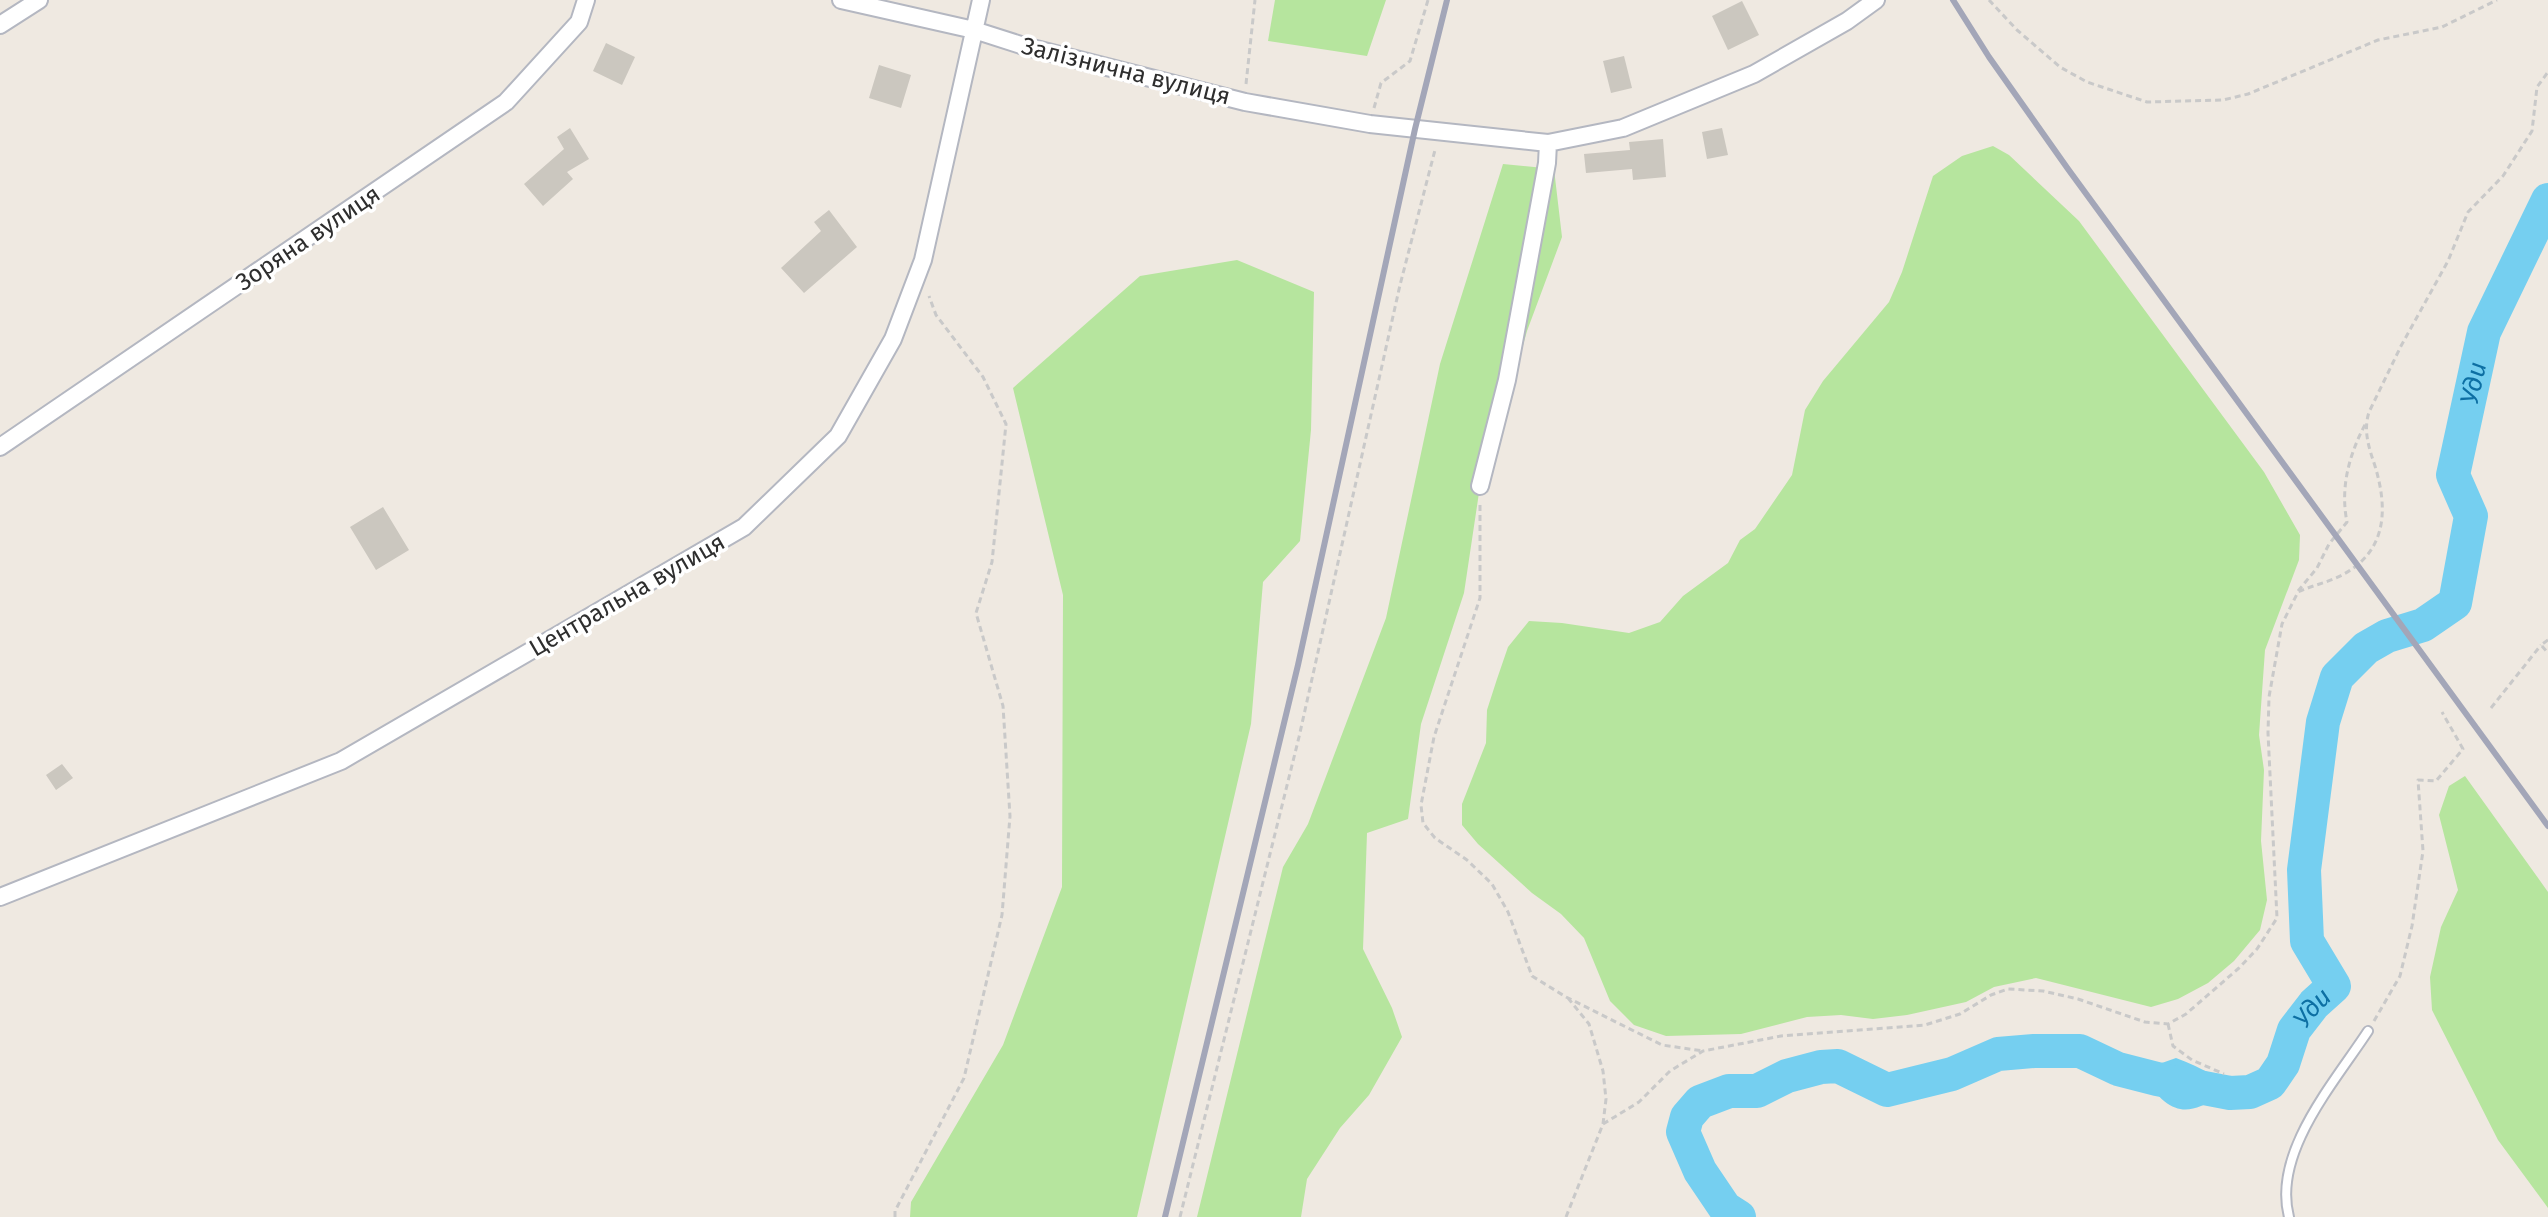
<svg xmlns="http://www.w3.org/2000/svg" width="2548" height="1217" viewBox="0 0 2548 1217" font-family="'Fira Sans',sans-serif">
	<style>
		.green { fill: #b6e59e }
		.water { fill: #75cff0 }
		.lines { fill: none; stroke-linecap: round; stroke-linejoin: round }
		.river { stroke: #75cff0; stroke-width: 34 }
		.building { fill: #cbc7bf }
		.lane-casing { stroke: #b4b7c1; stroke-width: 12 }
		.street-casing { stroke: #b4b7c1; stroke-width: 20 }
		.path { stroke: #c9c9c9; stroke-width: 3; stroke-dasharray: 6 4; stroke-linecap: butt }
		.lane { stroke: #fff; stroke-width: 8 }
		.street { stroke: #fff; stroke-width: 16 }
		.rail { stroke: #a3a6b8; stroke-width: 6 }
		.labels { text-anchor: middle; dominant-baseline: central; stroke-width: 7; stroke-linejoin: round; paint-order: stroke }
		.street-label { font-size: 24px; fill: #2e2e2e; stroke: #fff }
		.water-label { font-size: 26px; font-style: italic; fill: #0d6fa3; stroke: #fff }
	</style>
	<rect width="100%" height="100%" fill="#efe9e1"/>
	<!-- green -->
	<path class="green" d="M 1275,0 L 1386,0 L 1367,56 L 1268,41 Z
		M 1993,146 L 2009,155 L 2079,221 L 2264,472 L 2300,535 L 2299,560 L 2265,650 L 2259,735 L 2264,770 L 2261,841 L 2267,900 L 2260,930 L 2234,961 L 2208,983 L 2178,999 L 2151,1007 L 2036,978 L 1994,987 L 1966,1002 L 1907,1015 L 1873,1019 L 1841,1015 L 1807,1017 L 1741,1034 L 1666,1036 L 1634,1025 L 1610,1001 L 1584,938 L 1561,914 L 1532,893 L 1478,844 L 1462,825 L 1462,804 L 1486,743 L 1487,710 L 1497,679 L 1508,647 L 1529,621 L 1562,623 L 1629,633 L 1660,622 L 1683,596 L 1728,563 L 1740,540 L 1755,529 L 1792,475 L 1805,410 L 1823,381 L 1889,302 L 1902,272 L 1933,176 L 1962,156 Z
		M 1503,164 L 1554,169 L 1562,237 L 1527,331 L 1488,471 L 1480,486 L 1464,593 L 1421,724 L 1408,819 L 1367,833 L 1363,949 L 1392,1008 L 1402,1037 L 1369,1095 L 1340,1128 L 1307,1179 L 1301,1217 L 1197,1217 L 1283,867 L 1308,824 L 1386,618 L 1440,364 Z
		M 1237,260 L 1314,292 L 1311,430 L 1300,541 L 1263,582 L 1251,724 L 1137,1217 L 910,1217 L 911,1202 L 1003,1045 L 1062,887 L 1063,595 L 1013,388 L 1140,276 Z
		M 2465,776 L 2548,892 L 2548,1208 L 2498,1140 L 2432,1010 L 2430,977 L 2441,927 L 2458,890 L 2439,815 L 2449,786 Z"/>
	<!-- water -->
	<path class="water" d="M 2176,1058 C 2202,1067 2223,1083 2250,1092 C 2240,1094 2229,1096 2218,1099 C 2198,1107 2184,1117 2164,1101 C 2157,1096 2151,1083 2145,1075 L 2159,1064 Z"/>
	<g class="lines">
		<!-- river -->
		<path class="river" id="s1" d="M 1739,1217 L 1725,1208 L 1700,1171 L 1683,1132 L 1687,1117 L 1700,1102 L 1729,1091 L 1757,1091 L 1787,1076 L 1821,1067 L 1838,1066 L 1887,1090 L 1952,1074 L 1998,1054 L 2034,1051 L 2080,1051 L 2118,1069 L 2157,1079 L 2230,1093 L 2250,1092 L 2270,1083 L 2283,1064 L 2294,1030 L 2314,1004 L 2334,986 L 2307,941 L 2304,870 L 2323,722 L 2337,677 L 2366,648 L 2387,636 L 2423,625 L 2455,603 L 2471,516 L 2453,475 L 2484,332 L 2548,200"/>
	</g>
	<!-- building -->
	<path class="building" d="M 1742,1 L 1759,35 L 1728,50 L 1712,16 Z
		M 606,43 L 635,57 L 622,85 L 593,71 Z
		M 1624,56 L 1632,88 L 1611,93 L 1603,61 Z
		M 879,65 L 911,75 L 901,108 L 869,98 Z
		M 570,128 L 589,159 L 567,172 L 573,179 L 543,206 L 524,184 L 564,149 L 557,137 Z
		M 1722,128 L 1728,155 L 1707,159 L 1702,132 Z
		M 1663,139 L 1666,177 L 1633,180 L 1632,169 L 1586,173 L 1584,154 L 1630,150 L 1629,142 Z
		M 829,210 L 857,247 L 804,293 L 781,268 L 821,231 L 814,222 Z
		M 383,507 L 409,550 L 376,570 L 350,527 Z
		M 62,764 L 73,778 L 56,790 L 46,775 Z"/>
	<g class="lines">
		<defs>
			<path id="lane" d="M 2289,1217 C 2272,1153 2334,1083 2368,1031"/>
			<path id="street" d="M 841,0 L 974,30 L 1024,46 L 1245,102 L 1370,124 L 1548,143 L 1623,128 L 1754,74 L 1847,21 L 1876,0
				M 0,25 L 39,0
				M 0,447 L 506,102 L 579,22 L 586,0
				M 1480,486 L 1507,380 L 1547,163 L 1548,143
				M 0,897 L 341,761 L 744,527 L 838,436 L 893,339 L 923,260 L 981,0"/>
		</defs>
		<!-- lane casing -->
		<use href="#lane" class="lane-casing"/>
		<!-- street casing -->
		<use href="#street" class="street-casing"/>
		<!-- path -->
		<path class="path" d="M 1989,0 L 2017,30 L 2060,67 L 2087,82 L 2147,102 L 2223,100 L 2248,94 L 2378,40 L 2442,27 L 2497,0
			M 1246,84 L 1255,0
			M 1374,108 L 1381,83 L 1410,61 L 1428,0
			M 1480,505 L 1480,598 L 1434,737 L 1421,805 L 1423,823 L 1435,838 L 1467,860 L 1492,884 L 1508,912 L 1532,976 L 1566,997 L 1662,1045 L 1703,1051
			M 2298,591 L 2317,568 L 2329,544 L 2347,522 C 2340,488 2349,454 2366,423
			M 2548,640 L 2541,645 L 2548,653
			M 2491,708 L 2541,645
			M 2374,1021 L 2400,976 L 2412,926 L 2423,851 L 2418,780 L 2436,781 L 2463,749 L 2442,712
			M 2168,1024 L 2173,1046 L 2192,1060 L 2224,1074
			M 1603,1124 L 1639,1102 L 1670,1071 L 1703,1051 L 1781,1036 L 1925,1025 L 1960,1014 L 1991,995 L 2008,989 L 2043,991 L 2078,999 L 2145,1022 L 2168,1024 L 2186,1014 L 2239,968 L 2257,949 L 2277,918 L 2268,733 L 2269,697 L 2282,624 L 2298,592 C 2313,585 2330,582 2344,574 C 2387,550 2388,509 2375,466 C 2369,448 2363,431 2369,412 L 2401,346 L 2448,261 L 2468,212 L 2503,176 L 2532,131 L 2537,87 L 2548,72
			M 895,1217 L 895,1211 L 964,1078 L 1002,915 L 1010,816 L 1003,706 L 976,613 L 992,562 L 1006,424 L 983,377 L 936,315 L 929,296
			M 1180,1217 L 1299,737 L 1400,285 L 1435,150
			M 1566,1217 L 1603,1124 L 1606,1099 L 1603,1071 L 1589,1024 L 1568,998"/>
		<!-- lane -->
		<use href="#lane" class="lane"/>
		<!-- street -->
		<use href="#street" class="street"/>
		<!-- rail -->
		<path class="rail" d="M 1953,0 L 1989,57 L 2068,169 L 2548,826
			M 1165,1217 L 1298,665 L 1415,129 L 1447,0"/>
	</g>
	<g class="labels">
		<!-- street labels -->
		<g class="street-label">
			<text transform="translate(1126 71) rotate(14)">Залізнична вулиця</text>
			<text transform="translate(308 238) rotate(-34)">Зоряна вулиця</text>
			<text transform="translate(627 595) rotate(-30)">Центральна вулиця</text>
		</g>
		<!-- water labels -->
		<g class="water-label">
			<text stroke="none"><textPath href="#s1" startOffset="1544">Уди</textPath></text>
			<text stroke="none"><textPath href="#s1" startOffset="824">Уди</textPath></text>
		</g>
	</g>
</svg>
